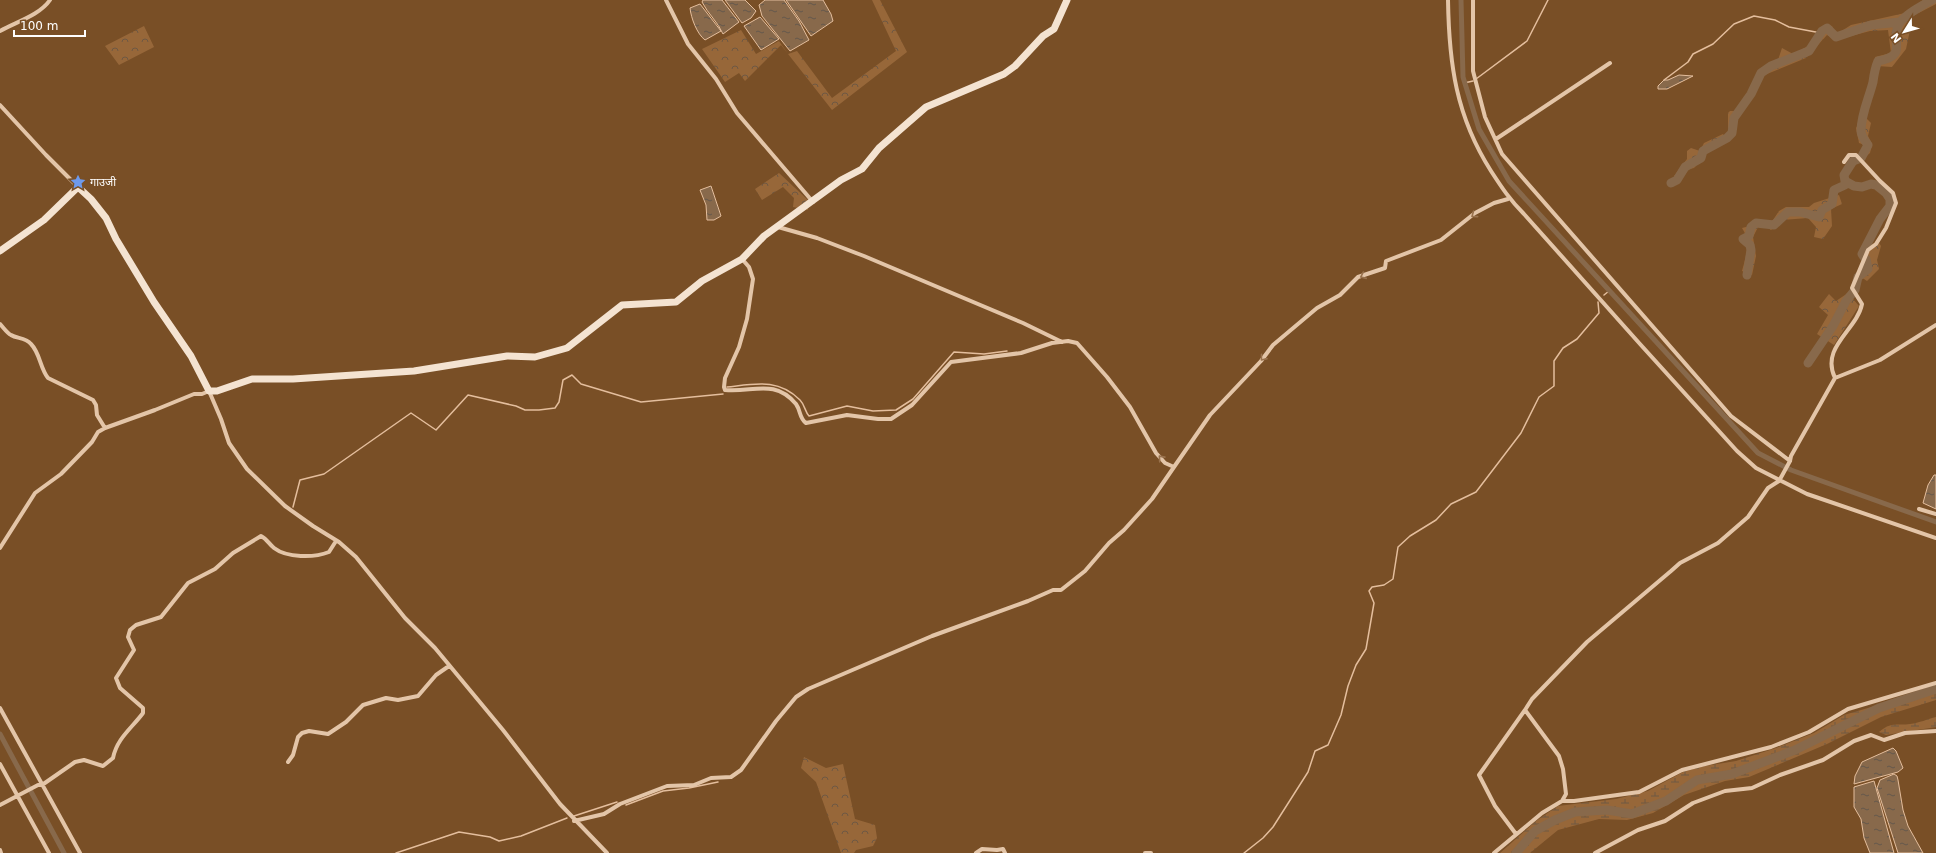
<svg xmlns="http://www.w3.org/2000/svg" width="1936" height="853" viewBox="0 0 1936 853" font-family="'DejaVu Sans','Noto Sans Devanagari',sans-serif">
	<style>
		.forest { fill: url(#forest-crowns) }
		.wetland { fill: url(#wetland-marsh) }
		.water { fill: url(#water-ripples); stroke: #e4be9d }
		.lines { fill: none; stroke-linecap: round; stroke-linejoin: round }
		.stream { stroke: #e4be9d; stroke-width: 1.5 }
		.canal { stroke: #88694b; stroke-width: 5 }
		.river { stroke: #88694b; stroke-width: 9 }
		.street { stroke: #e3c5a8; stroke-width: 4 }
		.secondary { stroke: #f4e3d1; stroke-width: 7 }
		.oneway { stroke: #99724d }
		.labels { text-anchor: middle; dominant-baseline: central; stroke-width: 3; stroke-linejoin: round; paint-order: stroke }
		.poi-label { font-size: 11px; fill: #fff; stroke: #794f26; text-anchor: start }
	</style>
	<defs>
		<pattern id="forest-crowns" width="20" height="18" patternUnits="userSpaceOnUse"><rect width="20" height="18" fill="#976739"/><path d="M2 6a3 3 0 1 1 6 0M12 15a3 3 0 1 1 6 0" fill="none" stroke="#6e5843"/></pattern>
		<pattern id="wetland-marsh" width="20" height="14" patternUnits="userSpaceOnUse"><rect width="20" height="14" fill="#976739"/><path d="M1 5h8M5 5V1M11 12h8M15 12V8" fill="none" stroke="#6e5843"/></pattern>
		<pattern id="water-ripples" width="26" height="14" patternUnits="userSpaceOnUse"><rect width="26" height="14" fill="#88694b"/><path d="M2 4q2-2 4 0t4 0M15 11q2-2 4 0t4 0" fill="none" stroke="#64584c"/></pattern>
	</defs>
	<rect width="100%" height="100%" fill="#794f26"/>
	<!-- forest -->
	<path class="forest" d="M 872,0 L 880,0 L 907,52 L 832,110 L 781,45 L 745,81 L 739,73 L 725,82 L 702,49 L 741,30 L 756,54 L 779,41 L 788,54 L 797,51 L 832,98 L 896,51 Z
		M 1923,0 L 1936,0 L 1936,4 L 1913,16 L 1906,49 L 1892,67 L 1877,66 L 1875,57 L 1891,53 L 1888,30 L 1870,31 L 1836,40 L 1827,35 L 1806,58 L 1762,76 L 1756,85 L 1752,84 C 1758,72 1765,63 1778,60 L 1782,48 L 1793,54 L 1810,45 L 1826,25 L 1832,26 L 1835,33 L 1840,32 L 1851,25 L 1905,13 Z
		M 144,26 L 154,47 L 119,65 L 105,46 Z
		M 1730,111 L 1736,111 L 1739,114 C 1735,120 1735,128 1732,135 L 1728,128 L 1728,113 Z
		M 1863,115 L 1871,123 L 1868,136 L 1872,144 L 1870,153 L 1864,158 L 1859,154 L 1865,145 L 1859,143 L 1856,128 Z
		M 1723,134 L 1726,140 L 1706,151 L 1701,160 L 1694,168 L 1689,169 L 1680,181 L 1674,176 L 1687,159 L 1687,151 L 1691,148 L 1700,151 L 1704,143 Z
		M 779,173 L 809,201 L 808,210 L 793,207 L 794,198 L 783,187 L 762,200 L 755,189 Z
		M 1839,195 L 1842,204 L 1831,209 L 1832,226 L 1823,239 L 1814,237 L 1816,227 L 1808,218 L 1782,220 L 1771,230 L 1764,225 L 1758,227 L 1753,237 L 1756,256 L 1752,275 L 1742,271 C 1746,257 1751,241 1742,228 L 1750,226 L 1753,220 L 1770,222 L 1773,220 L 1779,211 L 1786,207 L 1809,207 L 1814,203 Z
		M 1879,243 L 1881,246 L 1877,260 L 1879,269 L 1867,281 L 1858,275 L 1869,251 Z
		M 1848,293 L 1859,306 L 1834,345 L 1817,334 L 1828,315 L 1819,307 L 1829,294 L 1836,301 Z
		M 804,757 L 826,768 L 843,764 L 855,819 L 875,825 L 877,838 L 873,846 L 856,850 L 854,853 L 841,853 L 816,782 L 801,768 Z"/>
	<!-- wetland -->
	<path class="wetland" d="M 1936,688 L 1936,700 L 1881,717 L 1827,744 L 1749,777 L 1725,781 L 1684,795 L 1653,813 L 1627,820 L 1599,819 L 1558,830 L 1530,853 L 1500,853 L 1536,821 L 1558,806 L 1616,799 L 1648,791 L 1683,772 L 1705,766 L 1736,761 L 1776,748 L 1814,733 L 1844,715 Z
		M 1936,717 L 1936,727 L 1886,735 L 1879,732 C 1892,721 1897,726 1910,724 C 1919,723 1928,719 1936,717 Z"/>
	<!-- water -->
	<path class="water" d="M 703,0 L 722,0 L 739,22 L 723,34 C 718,22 708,14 702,2 Z
		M 725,0 L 745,0 L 756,11 L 751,18 L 742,23 Z
		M 765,0 L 784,0 L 799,21 L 809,40 L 790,51 L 762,16 L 759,5 Z
		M 786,0 L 823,0 L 831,14 L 833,21 L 811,36 Z
		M 700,4 L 721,31 L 705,40 C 697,34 691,18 690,8 Z
		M 760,17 L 779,39 L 761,50 L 744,26 Z
		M 1679,75 L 1693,76 L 1667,89 L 1658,89 L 1658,86 L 1664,80 L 1668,80 Z
		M 711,186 L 721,216 L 714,220 L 707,220 L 706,205 L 700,190 Z
		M 1934,475 L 1936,475 L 1936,509 L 1923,503 L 1928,485 Z
		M 1893,748 L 1896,751 L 1903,768 L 1898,772 L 1854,784 L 1855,776 L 1862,762 Z
		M 1894,774 L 1897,776 L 1898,780 L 1903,810 L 1908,826 L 1923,853 L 1898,853 L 1877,788 L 1880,780 Z
		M 1874,781 L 1894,853 L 1870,853 L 1864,838 L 1861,819 L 1854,807 L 1854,787 Z"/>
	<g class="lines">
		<!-- stream -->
		<path class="stream" d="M 1476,79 L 1527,41 L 1548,0
			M 1664,80 L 1688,62 L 1693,54 L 1713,44 L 1734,24 L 1754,16 L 1775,20 L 1789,27 L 1821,33
			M 1464,83 L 1473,81
			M 1604,295 L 1609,291
			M 727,387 C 755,384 778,378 800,400 C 805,405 805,412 809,416 L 847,406 L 873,411 L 896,410 L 913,399 L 954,352 L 984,354 L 1007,351
			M 293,507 L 300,480 L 324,474 L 411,413 L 436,430 L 468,395 L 516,406 L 525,410 L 539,410 L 555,408 L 559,402 L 563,380 L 572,375 L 581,384 L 641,402 L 723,394
			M 626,805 L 663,791 L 689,788 L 718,782
			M 574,816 L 617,802
			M 396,853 L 459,832 L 490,837 L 499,841 L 521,836 L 567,818
			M 1244,853 L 1263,838 L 1273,827 L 1308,772 L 1315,751 L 1328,745 L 1341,715 L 1348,686 L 1356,665 L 1366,649 L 1374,603 L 1369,591 L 1372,587 L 1384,585 L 1393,579 L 1398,547 L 1410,536 L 1436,520 L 1451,504 L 1476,492 L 1521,433 L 1539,397 L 1554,386 L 1554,361 L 1563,348 L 1577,339 L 1599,313 L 1598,302"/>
		<!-- canal -->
		<path class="canal" d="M 1461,0 L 1463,77 L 1479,129 L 1509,181 L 1758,453 L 1791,470 L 1936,522
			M 0,734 L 64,853"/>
		<!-- river -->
		<path class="river" d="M 1671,183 L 1677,180 L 1685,167 L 1701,158 L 1703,151 L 1727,138 L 1732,133 L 1734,118 L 1751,94 L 1761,73 L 1771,66 L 1809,51 L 1822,31 L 1827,28 L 1836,37 L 1871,25 L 1900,22
			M 1864,257 L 1862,254 L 1880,219 L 1890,206 L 1890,199 L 1886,193 L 1876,185 L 1871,184 L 1862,187 L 1854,186 L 1845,181 L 1844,175 L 1853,161 L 1861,158 L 1868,145 C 1865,141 1861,136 1861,131 C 1861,114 1869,98 1873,82 C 1874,74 1875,68 1878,61 C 1910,55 1889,41 1899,24 C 1905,14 1922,6 1932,0
			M 1747,275 L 1751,250 L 1750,245 L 1743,239 L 1749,236 L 1751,227 L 1756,223 L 1774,225 L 1788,212 L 1800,212 L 1819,217 L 1822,210 L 1832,204 L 1834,190 L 1845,185 L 1846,182
			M 1808,363 L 1833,326 L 1846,301 L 1855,290 L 1858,277 L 1868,269 L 1866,259
			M 1516,853 L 1535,831 L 1555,820 L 1575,812 L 1607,810 L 1632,814 L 1666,801 L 1697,780 L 1732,774 L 1795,750 L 1879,708 L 1936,689"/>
		<!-- street -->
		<path class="street" d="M 666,0 L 688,44 L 716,79 L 737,113 L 813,202
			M 1448,0 C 1449,64 1456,116 1491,171 C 1502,188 1510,200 1524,214 L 1640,344 L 1737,451 L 1756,468 L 1807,494 L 1936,538
			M 1473,0 L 1473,71 L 1485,117 L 1502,154 L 1731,416 L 1790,461
			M 0,31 C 16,22 40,15 50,0
			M 0,105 L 46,155 L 78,187
			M 1496,139 L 1610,63
			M 778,227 L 817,238 L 864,256 L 1023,323 L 1062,342
			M 742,259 L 749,267 L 753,279 L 747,319 L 739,347 L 725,378 L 724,387 L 725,390 C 752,393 774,378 796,404 C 801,411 799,418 806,423 L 847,415 L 878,419 L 891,419 L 912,405 L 951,362 L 1021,353 L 1052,343 L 1068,341 L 1077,343 L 1107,377 L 1130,407 L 1156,453 L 1165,463 L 1174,467 L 1210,415 L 1261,361 L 1273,345 L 1317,308 L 1340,295 L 1358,277 L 1385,268 L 1386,261 L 1441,240 L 1475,213 L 1494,203 L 1508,199
			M 0,324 C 3,327 7,333 11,335 C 17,339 25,337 31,344 C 40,353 40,368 48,378 L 93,400 L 96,405 L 97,415 L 105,428
			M 1835,378 C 1820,347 1857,330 1862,304 L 1852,288 L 1868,250 L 1876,244 L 1886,228 L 1896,203 L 1893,193 L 1880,181 L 1856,155 L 1849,155 L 1844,162
			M 1919,509 L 1936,514
			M 0,548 L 35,493 L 61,474 L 92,442 L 98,432 L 105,428 L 155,410 L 194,394 L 202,394 L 209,391 L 221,419 L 229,443 L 247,469 L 285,506 L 313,526 L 339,542 L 356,557 L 405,618 L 435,648 L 503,730 L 560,804 L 607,853
			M 0,708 L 80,853
			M 288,762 L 293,755 L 298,737 L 302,733 L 309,731 L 328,734 L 346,722 L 363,705 L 386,698 L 398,700 L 418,696 L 436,675 L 449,666
			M 0,764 L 49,853
			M 1562,801 L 1574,801 L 1639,792 L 1682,770 L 1771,747 L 1809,732 L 1848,709 L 1936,683
			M 0,805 L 38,785 L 42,785 L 75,762 L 84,760 L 103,766 L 113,758 C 117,738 132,728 143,713 L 143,708 L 120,688 L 116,678 L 134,650 L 128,637 L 130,630 L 136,625 L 161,617 L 188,583 L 215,569 L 233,553 L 261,536 C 267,539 269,544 274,548 C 287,558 314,558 329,552 L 336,541
			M 574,821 L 604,814 L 620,804 L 667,786 L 694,785 L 711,778 L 731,777 L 741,770 L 776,721 L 796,697 L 808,689 L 932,636 L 1028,601 L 1053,590 L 1061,590 L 1085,571 L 1109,543 L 1124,530 L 1152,499 L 1174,467
			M 1516,834 L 1495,806 L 1479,775 L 1525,710
			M 0,850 L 1,853
			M 976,853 L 982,849 L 997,850 L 1003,849 L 1005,853
			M 1145,853 L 1151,853
			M 1494,853 L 1542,813 L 1562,801 L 1566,794 L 1563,769 L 1559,756 L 1525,710 L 1532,699 L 1587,642 L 1671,571 L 1680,563 L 1718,543 L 1748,517 L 1768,488 L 1779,481 L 1790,461 L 1791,456 L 1835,378 L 1880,360 L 1936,325
			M 1595,853 L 1638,830 L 1665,821 L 1693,803 L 1725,791 L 1752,788 L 1780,775 L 1823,760 L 1854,741 L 1871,735 L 1884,740 L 1905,733 L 1936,731"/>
		<!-- secondary -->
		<path class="secondary" d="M 0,251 L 44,220 L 78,187 L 91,199 L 106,218 L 116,239 L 154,302 L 191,356 L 209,391 L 217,391 L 252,379 L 293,379 L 414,371 L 507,356 L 535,357 L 567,348 L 622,305 L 676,302 L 702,281 L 742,259 L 764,236 L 841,180 L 862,169 L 879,148 L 926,107 L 1004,74 L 1015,66 L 1043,36 L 1054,29 L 1067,0"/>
	</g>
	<!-- one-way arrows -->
	<defs><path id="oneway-chevron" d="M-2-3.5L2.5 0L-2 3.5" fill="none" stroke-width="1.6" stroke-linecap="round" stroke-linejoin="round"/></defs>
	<g class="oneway">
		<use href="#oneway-chevron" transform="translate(1474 215) rotate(144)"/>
		<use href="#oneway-chevron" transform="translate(1363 276) rotate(156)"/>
		<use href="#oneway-chevron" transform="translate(1263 358) rotate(129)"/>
		<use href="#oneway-chevron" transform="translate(1161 458) rotate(-132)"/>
	</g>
	<!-- icons -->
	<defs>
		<symbol id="sight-bare" viewBox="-9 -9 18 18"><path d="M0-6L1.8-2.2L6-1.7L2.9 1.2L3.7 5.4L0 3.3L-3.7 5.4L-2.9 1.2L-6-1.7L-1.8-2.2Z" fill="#6e9aec" stroke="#794f26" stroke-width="2.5" paint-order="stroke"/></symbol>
	</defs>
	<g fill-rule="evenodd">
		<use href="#sight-bare" x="67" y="171" width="22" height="22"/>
	</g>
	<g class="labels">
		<!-- poi labels -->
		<g class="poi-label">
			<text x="90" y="182">गाउजी</text>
		</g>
	</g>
	<!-- north arrow -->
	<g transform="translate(1904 32) rotate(233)" stroke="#794f26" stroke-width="3" paint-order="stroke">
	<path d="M0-3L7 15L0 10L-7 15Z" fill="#ffffff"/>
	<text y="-6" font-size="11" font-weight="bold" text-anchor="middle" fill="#ffffff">N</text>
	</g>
	<!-- scale -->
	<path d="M14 30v6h71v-6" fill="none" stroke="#ffffff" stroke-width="2"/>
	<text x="20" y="30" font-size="12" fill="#ffffff" stroke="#794f26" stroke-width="3" paint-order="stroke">100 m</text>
</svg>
